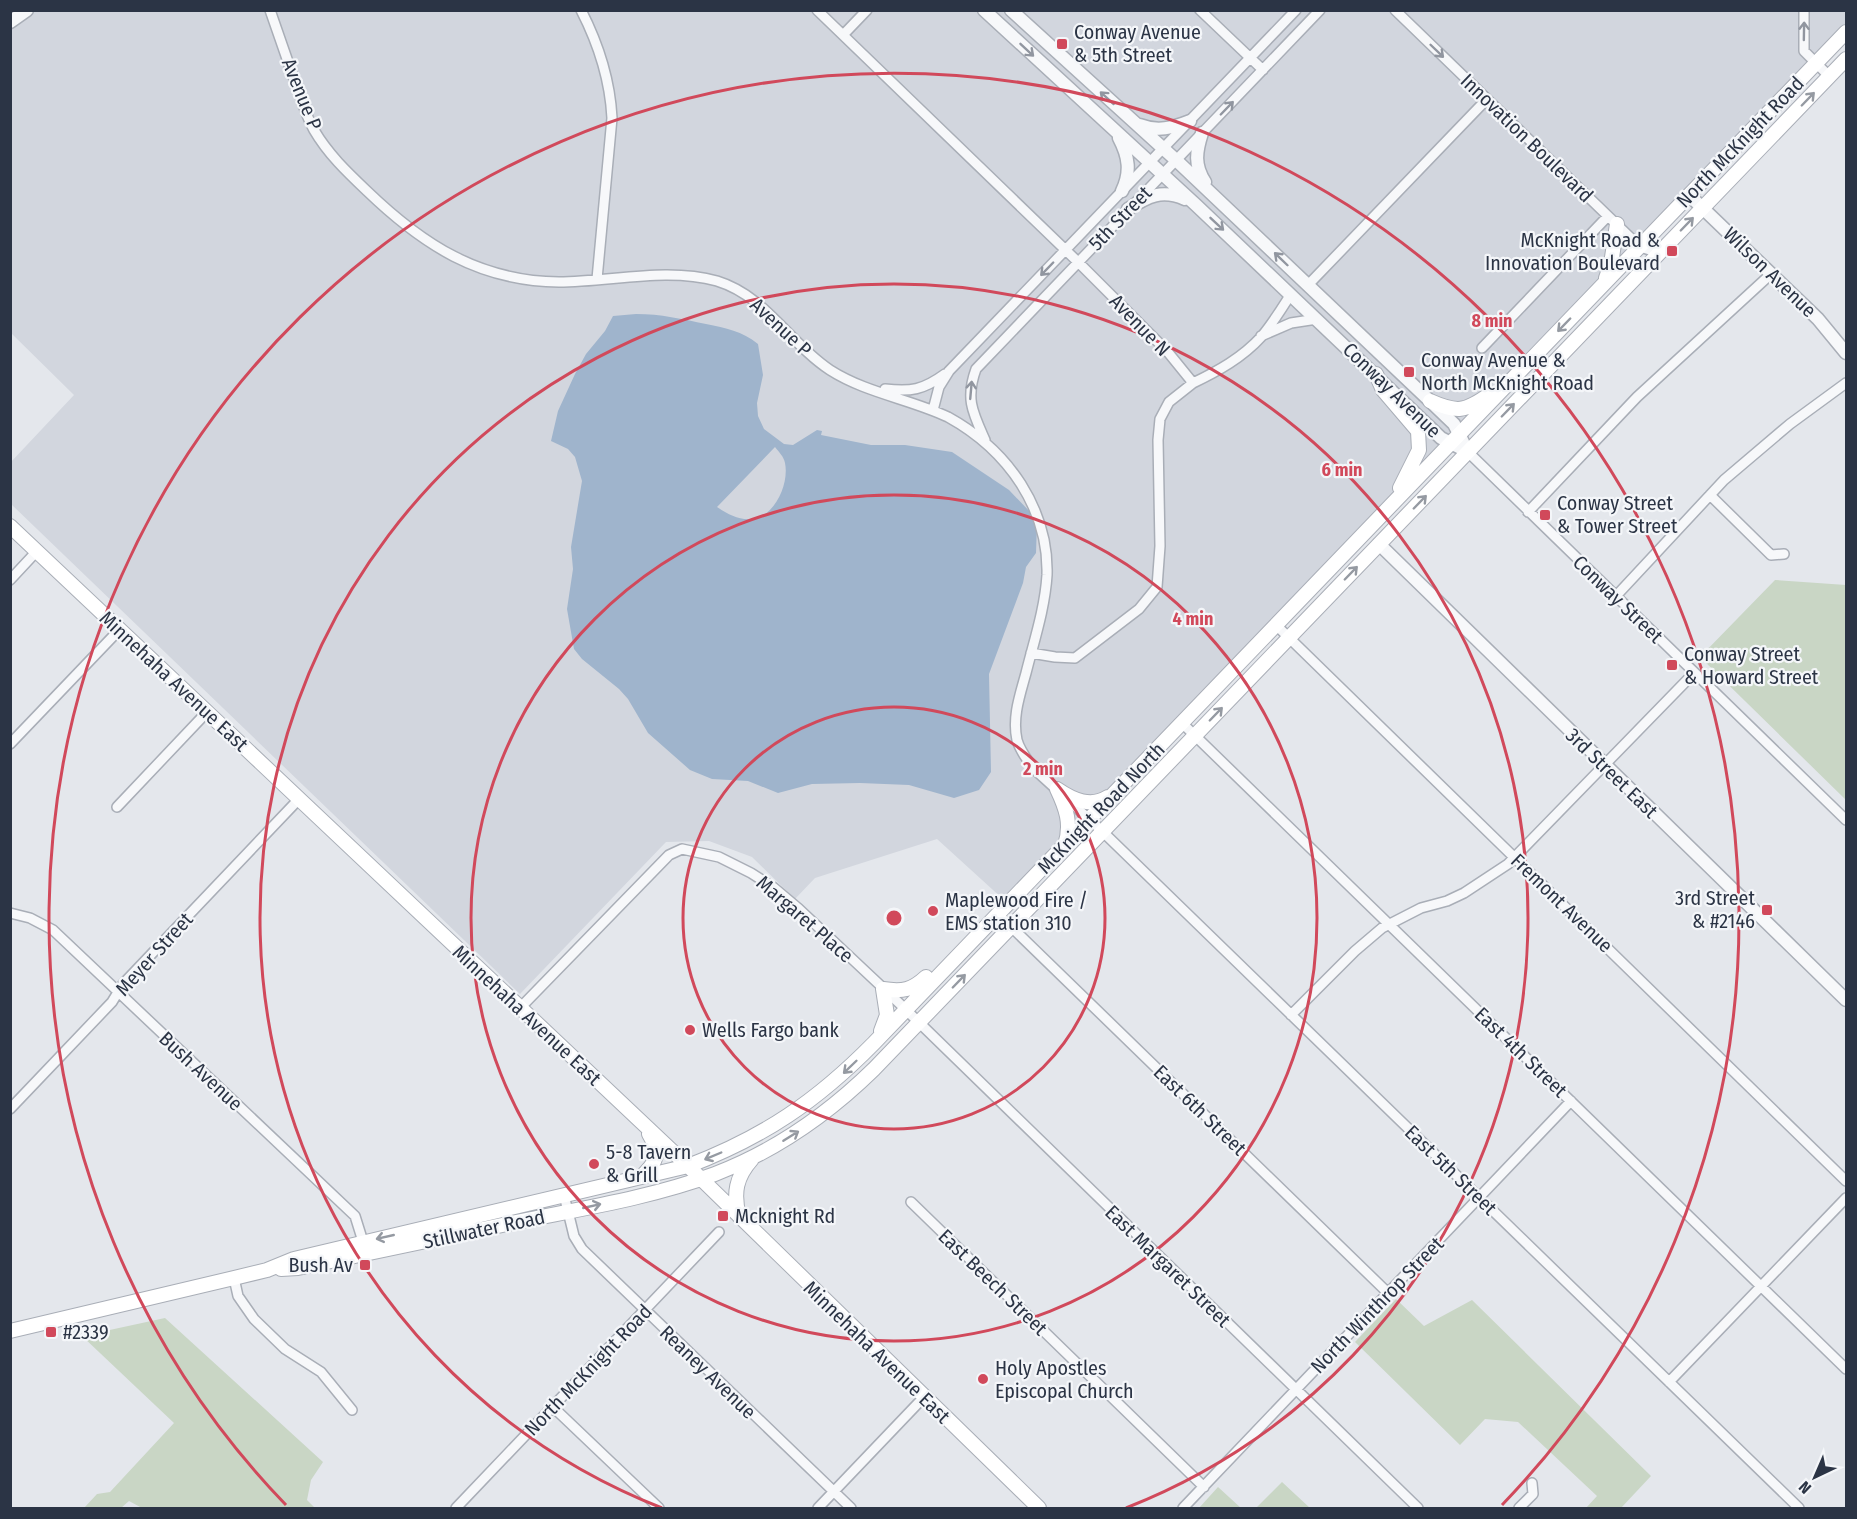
<svg xmlns="http://www.w3.org/2000/svg" width="1857" height="1519" viewBox="0 0 1857 1519" font-family="'Fira Sans Condensed',sans-serif">
	<style>
		.built { fill: #d2d6de }
		.green { fill: #c9d6c5 }
		.water { fill: #9fb4cc; fill-rule: evenodd }
		.lines { fill: none; stroke-linecap: round; stroke-linejoin: round }
		.minor-casing { stroke: #a9aeb7; stroke-width: 12 }
		.tertiary-casing { stroke: #a9aeb7; stroke-width: 15 }
		.secondary-casing { stroke: #a9aeb7; stroke-width: 16 }
		.minor { stroke: #f7f8fa; stroke-width: 9 }
		.tertiary { stroke: #f7f8fa; stroke-width: 12 }
		.secondary { stroke: #fff; stroke-width: 14 }
		.oneway { stroke: #9196a0 }
		.oneway2 { stroke: #959aa2 }
		.ring { fill: none; stroke: #d1495b; stroke-width: 3 }
		.poi-dot { fill: #d1495b; stroke: #f4f6f9; stroke-width: 2 }
		.labels { text-anchor: middle; dominant-baseline: central; stroke-width: 4.5; stroke-linejoin: round; paint-order: stroke }
		.poi-label { font-size: 20px; fill: #2b3445; stroke: #f4f6f9; text-anchor: start }
		.street-label { font-size: 20px; fill: #2b3445; stroke: #f4f6f9 }
		.centre { fill: #d1495b; stroke: #f4f6f9; stroke-width: 3 }
		.ring-label { font-size: 18px; text-anchor: middle; font-weight: bold; fill: #d1495b; stroke: #f4f6f9; stroke-width: 4.5; stroke-linejoin: round; paint-order: stroke }
	</style>
	<rect width="100%" height="100%" fill="#e4e7ec"/>
	<!-- built -->
	<path class="built" d="M 11,11 L 1846,11 L 1846,23 L 1004,900 L 937,839 L 815,878 L 795,899 L 752,857 L 709,841 L 666,842 L 520,994 L 11,504 L 10,463 L 74,395 L 11,333 Z"/>
	<!-- green -->
	<path class="green" d="M 1775,580 L 1846,585 L 1846,800 L 1700,657 Z
		M 1396,1299 L 1424,1326 L 1472,1300 L 1651,1476 L 1621,1508 L 1586,1508 L 1597,1496 L 1518,1422 L 1485,1419 L 1460,1445 L 1355,1342 Z
		M 165,1318 L 323,1462 L 311,1480 L 307,1500 L 315,1508 L 142,1508 L 129,1501 L 121,1508 L 84,1508 L 97,1494 L 110,1492 L 174,1423 L 82,1336 Z
		M 1282,1482 L 1310,1508 L 1256,1508 Z
		M 1218,1487 L 1241,1508 L 1199,1508 Z"/>
	<!-- water -->
	<path class="water" d="M 636,314 C 661,314 682,319 706,324 C 726,328 742,331 758,344 L 763,375 L 757,403 L 758,416 L 764,429 L 784,444 L 793,445 L 817,430 L 822,431 L 821,435 L 871,445 L 905,445 L 952,452 L 1009,490 L 1033,515 L 1037,524 L 1036,553 L 1026,567 L 1023,583 L 989,674 L 991,772 L 979,790 L 954,798 L 909,785 L 860,783 L 812,784 L 778,793 L 748,781 L 712,779 L 690,770 L 648,733 L 628,699 L 619,689 L 582,659 L 574,649 L 567,609 L 573,569 L 571,547 L 582,481 L 575,457 L 568,449 L 551,441 L 558,411 L 575,374 L 586,354 L 605,331 L 613,316 ZM 775,447 C 779,452 784,457 785,463 C 789,482 777,512 757,518 C 742,522 729,515 717,507 Z"/>
	<g class="lines">
		<defs>
			<path id="minor" d="M 270,10 C 278,33 286,56 294,79 C 300,96 305,114 314,130 C 328,154 347,172 367,191 C 423,245 479,281 559,282 C 611,282 666,267 717,281 C 766,296 789,343 830,370 C 866,393 910,399 948,417 C 977,433 1003,456 1021,484 C 1038,511 1048,543 1047,575 C 1045,608 1034,641 1026,673 C 1020,695 1012,717 1017,740 C 1020,751 1027,759 1033,768 L 1102,831 L 1799,1508
				M 581,10 C 599,45 610,79 612,118 L 597,279
				M 817,10 L 1078,262 L 1167,351 L 1193,383 L 1169,402 L 1160,419 L 1158,440 L 1160,546 L 1157,587 L 1139,609 L 1075,658 L 1055,657 L 1031,653
				M 1200,10 L 1263,70
				M 1395,10 L 1640,247 L 1653,251 L 1662,249
				M 1804,10 L 1804,51 L 1829,76
				M 843,35 L 867,10
				M 1308,285 L 1487,99
				M 1261,336 L 1291,323 L 1317,319
				M 1482,348 L 1608,216
				M 1193,383 C 1218,371 1242,358 1262,336 C 1273,323 1282,308 1291,294
				M 885,389 C 911,392 923,390 945,374
				M 933,410 L 939,387 L 949,371 L 1296,10
				M 985,440 C 973,413 965,399 976,369 L 1320,10
				M 1468,452 L 1846,820
				M 1710,495 L 1771,555 L 1784,554
				M 1528,512 L 1637,397 L 1772,273
				M 10,580 L 37,551
				M 1616,596 L 1724,480 L 1790,424 L 1846,383
				M 1276,625 L 1846,1181
				M 1182,723 L 1846,1369
				M 10,744 L 120,629
				M 117,807 L 207,712
				M 10,913 L 30,918 L 53,930 L 355,1216 L 365,1248
				M 999,915 L 1388,1293
				M 520,1008 L 669,855 L 682,849 L 719,857 L 751,873 L 773,887 L 799,909 L 899,1003 L 1418,1508
				M 1291,1015 L 1355,951 L 1382,928 L 1421,908 L 1447,901 L 1464,893 L 1508,864 L 1694,673
				M 10,1109 L 112,1002 L 123,984 L 299,799
				M 564,1195 L 574,1236 L 582,1249 L 851,1508
				M 911,1202 L 1204,1487
				M 234,1278 L 238,1296 L 254,1319 L 285,1349 L 321,1372 L 352,1410
				M 1669,1382 L 1846,1198
				M 553,1407 L 659,1508
				M 456,1508 L 719,1232
				M 818,1508 L 924,1397
				M 1183,1508 L 1571,1101
				M 1519,1508 L 1533,1494 L 1532,1483"/>
			<path id="tertiary" d="M 984,10 L 1196,205 L 1441,438 L 1468,452
				M 1011,10 L 1176,160 L 1430,401 L 1454,424 L 1463,442
				M 10,22 L 27,10
				M 1140,125 C 1158,132 1172,128 1190,121
				M 1202,133 C 1196,152 1194,165 1205,182
				M 1119,138 C 1129,157 1131,172 1122,191
				M 1689,195 L 1818,319 L 1846,353
				M 1128,209 C 1148,196 1162,189 1185,199
				M 1379,544 L 1846,1000"/>
			<path id="secondary" d="M 1606,278 L 1611,264 L 1617,224
				M 1376,374 L 1383,390 L 1418,431 L 1419,450 L 1400,488
				M 1430,401 C 1457,413 1465,412 1490,394
				M 10,526 L 688,1166 L 1039,1508
				M 1057,789 C 1073,800 1091,808 1108,797
				M 1057,789 C 1066,808 1072,824 1065,845
				M 881,1031 L 887,1015 L 883,989 C 903,992 912,990 926,977
				M 641,1177 C 657,1162 661,1154 649,1134
				M 739,1216 C 733,1193 736,1177 752,1159
				M 281,1269 L 298,1268 C 372,1252 446,1237 521,1221 C 585,1208 653,1197 715,1174 C 775,1151 828,1114 874,1069 L 1846,59
				M 10,1331 L 234,1278 L 267,1270 L 294,1259 L 688,1166 C 764,1137 817,1101 874,1043 L 1846,32"/>
		</defs>
		<!-- minor casing -->
		<use href="#minor" class="minor-casing"/>
		<!-- tertiary casing -->
		<use href="#tertiary" class="tertiary-casing"/>
		<!-- secondary casing -->
		<use href="#secondary" class="secondary-casing"/>
		<!-- minor -->
		<use href="#minor" class="minor"/>
		<!-- tertiary -->
		<use href="#tertiary" class="tertiary"/>
		<!-- secondary -->
		<use href="#secondary" class="secondary"/>
	</g>
	<!-- one-way arrows -->
	<defs><path id="oneway-shaft" d="M-6 0H5M1.5-3L5.5 0L1.5 3" fill="none" stroke-width="1.6" stroke-linecap="round" stroke-linejoin="round" transform="scale(1.5)"/></defs>
	<g class="oneway">
		<use href="#oneway-shaft" transform="translate(1804 31) rotate(-89)"/>
		<use href="#oneway-shaft" transform="translate(1027 50) rotate(43)"/>
		<use href="#oneway-shaft" transform="translate(1437 51) rotate(44)"/>
		<use href="#oneway-shaft" transform="translate(1107 98) rotate(-138)"/>
		<use href="#oneway-shaft" transform="translate(1227 108) rotate(-46)"/>
		<use href="#oneway-shaft" transform="translate(1217 224) rotate(43)"/>
		<use href="#oneway-shaft" transform="translate(1281 259) rotate(-136)"/>
		<use href="#oneway-shaft" transform="translate(1047 269) rotate(134)"/>
		<use href="#oneway-shaft" transform="translate(971 390) rotate(-85)"/>
	</g>
	<g class="oneway2">
		<use href="#oneway-shaft" transform="translate(1808 99) rotate(-46)"/>
		<use href="#oneway-shaft" transform="translate(1687 224) rotate(-46)"/>
		<use href="#oneway-shaft" transform="translate(1564 325) rotate(134)"/>
		<use href="#oneway-shaft" transform="translate(1508 410) rotate(-46)"/>
		<use href="#oneway-shaft" transform="translate(1420 502) rotate(-46)"/>
		<use href="#oneway-shaft" transform="translate(1351 573) rotate(-46)"/>
		<use href="#oneway-shaft" transform="translate(1216 714) rotate(-46)"/>
		<use href="#oneway-shaft" transform="translate(959 981) rotate(-46)"/>
		<use href="#oneway-shaft" transform="translate(850 1067) rotate(136)"/>
		<use href="#oneway-shaft" transform="translate(791 1136) rotate(-32)"/>
		<use href="#oneway-shaft" transform="translate(713 1156) rotate(157)"/>
		<use href="#oneway-shaft" transform="translate(592 1206) rotate(-13)"/>
		<use href="#oneway-shaft" transform="translate(385 1237) rotate(167)"/>
	</g>
	<!-- distance rings -->
	<g class="ring">
		<circle cx="894" cy="918" r="211"/>
		<circle cx="894" cy="918" r="423"/>
		<path d="M662 1508A634 634 0 1 1 1126 1508"/>
		<path d="M286 1505A845 845 0 1 1 1502 1505"/>
	</g>
	<!-- markers -->
	<g class="poi-dot">
		<rect x="1056" y="38" width="12" height="12" rx="3"/>
		<rect x="1666" y="245" width="12" height="12" rx="3"/>
		<rect x="1403" y="366" width="12" height="12" rx="3"/>
		<rect x="1539" y="509" width="12" height="12" rx="3"/>
		<rect x="1666" y="659" width="12" height="12" rx="3"/>
		<rect x="1761" y="904" width="12" height="12" rx="3"/>
		<circle cx="933" cy="911" r="6"/>
		<circle cx="690" cy="1030" r="6"/>
		<circle cx="594" cy="1164" r="6"/>
		<rect x="717" y="1210" width="12" height="12" rx="3"/>
		<rect x="359" y="1259" width="12" height="12" rx="3"/>
		<rect x="45" y="1326" width="12" height="12" rx="3"/>
		<circle cx="983" cy="1379" r="6"/>
	</g>
	<g class="labels">
		<!-- poi labels -->
		<g class="poi-label">
			<text x="1074" y="32">Conway Avenue<tspan x="1074" dy="23">&amp; 5th Street</tspan></text>
			<text x="1660" y="240" text-anchor="end">McKnight Road &amp;<tspan x="1660" dy="23">Innovation Boulevard</tspan></text>
			<text x="1421" y="360">Conway Avenue &amp;<tspan x="1421" dy="23">North McKnight Road</tspan></text>
			<text x="1557" y="503">Conway Street<tspan x="1557" dy="23">&amp; Tower Street</tspan></text>
			<text x="1684" y="654">Conway Street<tspan x="1684" dy="23">&amp; Howard Street</tspan></text>
			<text x="1755" y="898" text-anchor="end">3rd Street<tspan x="1755" dy="23">&amp; #2146</tspan></text>
			<text x="945" y="900">Maplewood Fire /<tspan x="945" dy="23">EMS station 310</tspan></text>
			<text x="702" y="1030">Wells Fargo bank</text>
			<text x="606" y="1152">5-8 Tavern<tspan x="606" dy="23">&amp; Grill</tspan></text>
			<text x="735" y="1216">Mcknight Rd</text>
			<text x="353" y="1265" text-anchor="end">Bush Av</text>
			<text x="63" y="1332">#2339</text>
			<text x="995" y="1368">Holy Apostles<tspan x="995" dy="23">Episcopal Church</tspan></text>
		</g>
		<!-- street labels -->
		<g class="street-label">
			<text transform="translate(302 94) rotate(68)">Avenue P</text>
			<text transform="translate(1527 138) rotate(44)">Innovation Boulevard</text>
			<text transform="translate(1740 142) rotate(-46)">North McKnight Road</text>
			<text transform="translate(1120 218) rotate(-46)">5th Street</text>
			<text transform="translate(1770 272) rotate(44)">Wilson Avenue</text>
			<text transform="translate(1140 325) rotate(46)">Avenue N</text>
			<text transform="translate(781 327) rotate(43)">Avenue P</text>
			<text transform="translate(1392 390) rotate(44)">Conway Avenue</text>
			<text transform="translate(1618 599) rotate(44)">Conway Street</text>
			<text transform="translate(174 681) rotate(43)">Minnehaha Avenue East</text>
			<text transform="translate(1612 773) rotate(44)">3rd Street East</text>
			<text transform="translate(1101 808) rotate(-46)">McKnight Road North</text>
			<text transform="translate(1562 903) rotate(44)">Fremont Avenue</text>
			<text transform="translate(805 919) rotate(41)">Margaret Place</text>
			<text transform="translate(154 954) rotate(-48)">Meyer Street</text>
			<text transform="translate(527 1015) rotate(43)">Minnehaha Avenue East</text>
			<text transform="translate(1521 1052) rotate(44)">East 4th Street</text>
			<text transform="translate(201 1071) rotate(43)">Bush Avenue</text>
			<text transform="translate(1200 1110) rotate(44)">East 6th Street</text>
			<text transform="translate(1451 1170) rotate(44)">East 5th Street</text>
			<text transform="translate(484 1229) rotate(-12)">Stillwater Road</text>
			<text transform="translate(1168 1266) rotate(44)">East Margaret Street</text>
			<text transform="translate(993 1282) rotate(44)">East Beech Street</text>
			<text transform="translate(1377 1305) rotate(-46)">North Winthrop Street</text>
			<text transform="translate(877 1352) rotate(44)">Minnehaha Avenue East</text>
			<text transform="translate(588 1370) rotate(-46)">North McKnight Road</text>
			<text transform="translate(708 1372) rotate(44)">Reaney Avenue</text>
		</g>
	</g>
	<circle cx="894" cy="918" r="9" class="centre"/>
	<g class="ring-label">
		<text x="1492" y="327">8 min</text>
		<text x="1342" y="476">6 min</text>
		<text x="1193" y="625">4 min</text>
		<text x="1043" y="775">2 min</text>
	</g>
	<!-- border -->
	<rect width="1857" height="1519" fill="none" stroke="#2b3445" stroke-width="24"/>
	<!-- north arrow -->
	<g transform="translate(1815 1477) rotate(224)" stroke="#f4f6f9" stroke-width="4.5" paint-order="stroke">
	<path d="M0-4.5L10 22L0 15L-10 22Z" fill="#2b3445"/>
	<text y="-9" font-size="16" font-weight="bold" text-anchor="middle" fill="#2b3445">N</text>
	</g>
</svg>
